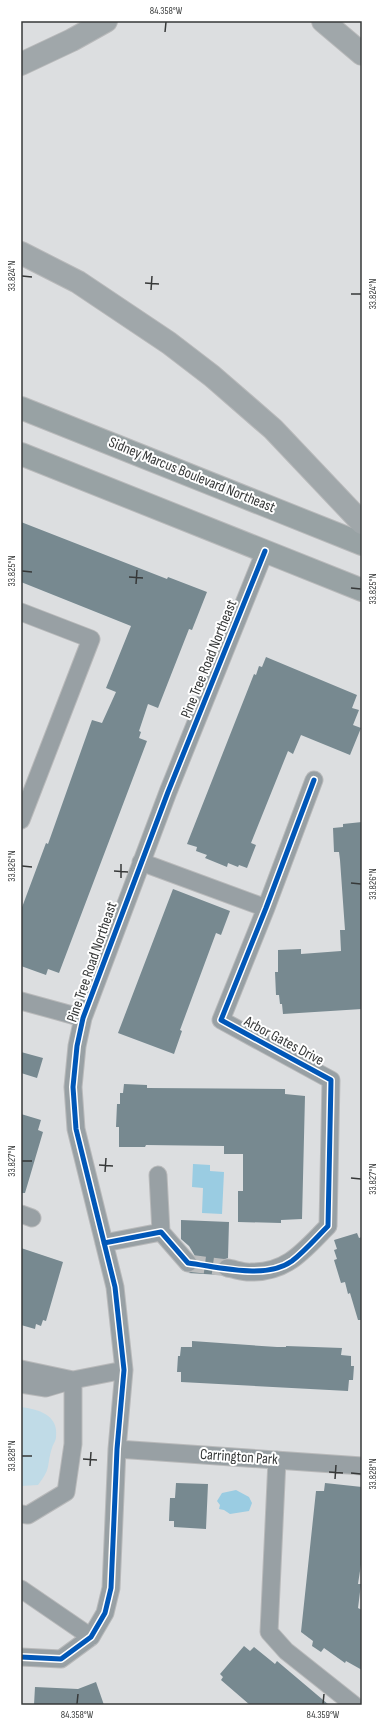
<svg xmlns="http://www.w3.org/2000/svg" width="383" height="1726" viewBox="0 0 383 1726" font-family="'Sofia Sans Condensed',sans-serif">
	<style>
		.green { fill: #c0dbe7 }
		.water { fill: #9acce2 }
		.building { fill: #778990 }
		.lines { fill: none; stroke-linecap: round; stroke-linejoin: round }
		.street-tunnel { stroke: #bbbdbe; stroke-width: 17; stroke-dasharray: 17 8; stroke-linecap: butt }
		.street-casing { stroke: #b8b9ba; stroke-width: 19 }
		.primary-casing { stroke: #b8b9ba; stroke-width: 24 }
		.highway-casing { stroke: #b8b9ba; stroke-width: 24 }
		.street { stroke: #98a0a4; stroke-width: 17 }
		.primary { stroke: #98a2a4; stroke-width: 22 }
		.highway { stroke: #a0a7aa; stroke-width: 22 }
		.cycleway-casing { stroke: #fff; stroke-width: 8 }
		.cycleway { stroke: #0057b8; stroke-width: 5 }
		.ticks { fill: none; stroke: #363838; stroke-width: 1.5 }
		.labels { text-anchor: middle; dominant-baseline: central; stroke-width: 4; stroke-linejoin: round; paint-order: stroke }
		.street-label { font-size: 15px; fill: #363838; stroke: #fff }
		.neatline { fill: none; stroke: #363838; stroke-width: 1.5 }
		.ticks-label { font-size: 10px; text-anchor: middle; fill: #363838 }
	</style>
	<rect width="100%" height="100%" fill="#dcdee0"/>
	<!-- green -->
	<path class="green" d="M 21,1407 C 38,1409 59,1415 56,1437 C 56,1441 53,1444 52,1448 C 46,1467 52,1467 38,1485 L 21,1486 Z"/>
	<!-- water -->
	<path class="water" d="M 193,1164 L 210,1165 L 210,1171 L 224,1172 L 222,1214 L 202,1213 L 203,1188 L 192,1187 Z
		M 236,1490 L 249,1497 L 252,1503 L 249,1511 L 230,1514 L 224,1510 L 219,1509 L 220,1505 L 217,1501 L 222,1493 Z"/>
	<!-- building -->
	<path class="building" d="M 21,522 L 167,579 L 168,577 L 207,592 L 192,630 L 189,629 L 158,708 L 148,704 L 139,731 L 141,732 L 139,738 L 147,741 L 59,973 L 48,969 L 46,975 L 21,966 L 21,910 L 46,843 L 48,844 L 92,720 L 102,723 L 116,692 L 106,688 L 131,626 L 21,582 Z
		M 266,657 L 357,695 L 352,708 L 359,710 L 353,725 L 361,728 L 350,755 L 301,735 L 293,754 L 288,751 L 251,843 L 256,845 L 247,868 L 239,865 L 238,867 L 228,863 L 227,867 L 205,858 L 207,855 L 196,851 L 197,847 L 187,844 L 254,674 L 256,675 L 259,666 L 262,667 Z
		M 362,822 L 362,1009 L 283,1014 L 282,1004 L 280,1004 L 279,995 L 276,995 L 275,972 L 278,972 L 278,950 L 301,949 L 301,954 L 341,951 L 340,930 L 345,930 L 340,860 L 339,852 L 334,852 L 333,828 L 343,827 L 343,824 Z
		M 173,889 L 230,911 L 221,935 L 216,933 L 180,1030 L 182,1031 L 174,1054 L 118,1033 Z
		M 21,1052 L 43,1058 L 37,1078 L 21,1073 Z
		M 124,1084 L 147,1085 L 147,1088 L 285,1089 L 285,1094 L 305,1096 L 302,1219 L 281,1220 L 281,1223 L 238,1222 L 238,1191 L 243,1191 L 243,1154 L 224,1154 L 224,1146 L 146,1145 L 145,1147 L 119,1147 L 119,1127 L 116,1127 L 117,1104 L 120,1104 L 120,1093 L 123,1093 Z
		M 21,1114 L 41,1120 L 38,1130 L 43,1132 L 25,1193 L 21,1193 Z
		M 181,1220 L 229,1222 L 228,1258 L 219,1262 L 217,1267 L 220,1275 L 188,1273 L 195,1270 L 198,1261 L 189,1246 L 181,1239 Z
		M 357,1233 L 359,1238 L 362,1237 L 362,1320 L 358,1320 L 350,1293 L 348,1294 L 345,1282 L 341,1283 L 334,1260 L 337,1259 L 334,1250 L 337,1249 L 334,1240 Z
		M 21,1248 L 63,1262 L 46,1321 L 43,1320 L 41,1326 L 36,1324 L 35,1329 L 21,1325 Z
		M 192,1341 L 277,1347 L 286,1347 L 286,1346 L 342,1348 L 341,1355 L 351,1356 L 351,1366 L 354,1366 L 353,1380 L 349,1380 L 348,1391 L 181,1382 L 181,1372 L 177,1372 L 178,1356 L 180,1356 L 181,1347 L 192,1347 Z
		M 176,1483 L 208,1484 L 206,1529 L 174,1527 L 174,1521 L 169,1521 L 170,1498 L 175,1498 Z
		M 325,1483 L 362,1487 L 362,1558 L 358,1584 L 361,1584 L 358,1608 L 362,1610 L 362,1670 L 346,1661 L 345,1663 L 324,1648 L 321,1652 L 312,1646 L 313,1641 L 301,1632 L 316,1491 L 324,1491 Z
		M 244,1646 L 250,1651 L 254,1647 L 275,1664 L 277,1661 L 329,1705 L 250,1705 L 221,1680 L 223,1677 L 220,1674 Z
		M 96,1682 L 104,1705 L 34,1705 L 35,1687 L 78,1689 Z"/>
	<g class="lines">
		<!-- street-tunnel -->
		<path class="street-tunnel" d="M 188,1263 L 227,1268"/>
		<defs>
			<path id="street" d="M 21,612 L 91,639 L 21,820
				M 141,862 L 266,908
				M 21,1001 L 83,1018
				M 158,1175 L 161,1232
				M 21,1214 L 32,1218
				M 104,1243 L 161,1232 L 188,1263
				M 227,1268 C 235,1269 244,1273 252,1272 C 288,1272 304,1250 328,1226 L 331,1080 L 221,1020 L 266,908 L 314,780
				M 21,1369 L 73,1380
				M 21,1384 L 46,1388 L 73,1380 L 124,1370
				M 117,1449 L 362,1466
				M 277,1460 L 269,1632 L 286,1651 L 354,1705
				M 21,1514 L 28,1515 L 66,1492 L 73,1444 L 73,1380
				M 21,1589 L 91,1637
				M 21,1657 L 61,1659 L 91,1637 L 105,1613 L 111,1588 L 117,1449 L 124,1370 L 115,1287 L 76,1129 L 73,1087 L 77,1046 L 83,1018 L 168,792 L 265,551"/>
			<path id="primary" d="M 21,408 L 362,544
				M 21,454 L 362,590"/>
			<path id="highway" d="M 323,21 L 362,54
				M 21,64 L 72,40 L 106,21
				M 21,253 L 78,282 L 169,343 L 212,376 L 273,429 L 362,523"/>
		</defs>
		<!-- street casing -->
		<use href="#street" class="street-casing"/>
		<!-- primary casing -->
		<use href="#primary" class="primary-casing"/>
		<!-- highway casing -->
		<use href="#highway" class="highway-casing"/>
		<!-- street -->
		<use href="#street" class="street"/>
		<!-- primary -->
		<use href="#primary" class="primary"/>
		<!-- highway -->
		<use href="#highway" class="highway"/>
		<defs>
			<path id="cycleway" d="M 104,1243 L 161,1232 L 188,1263 C 219,1267 266,1280 292,1261 C 305,1251 316,1238 328,1226 L 331,1080 L 221,1020 L 266,908 L 314,780
				M 21,1657 L 61,1659 L 91,1637 L 105,1613 L 111,1588 L 117,1449 L 124,1370 L 115,1287 L 76,1129 L 73,1087 L 77,1046 L 83,1018 L 168,792 L 265,551"/>
		</defs>
		<!-- cycleway casing -->
		<use href="#cycleway" class="cycleway-casing"/>
		<!-- cycleway -->
		<use href="#cycleway" class="cycleway"/>
	</g>
	<!-- ticks -->
	<path class="ticks" d="M 165,32 L 166,22M 22,276 L 32,277M 145,283 L 159,284M 151,290 L 152,276M 351,294 L 361,294M 22,571 L 32,572M 129,577 L 143,578M 136,584 L 137,570M 351,588 L 361,589M 22,866 L 32,867M 114,871 L 128,872M 121,878 L 121,864M 351,883 L 361,884M 22,1161 L 32,1161M 99,1165 L 113,1166M 105,1172 L 106,1158M 351,1178 L 361,1179M 22,1456 L 32,1456M 83,1459 L 97,1460M 90,1466 L 91,1452M 329,1472 L 343,1473M 351,1473 L 361,1474M 335,1479 L 336,1465M 77,1704 L 78,1694M 323,1704 L 324,1694"/>
	<g class="labels">
		<!-- street labels -->
		<g class="street-label">
			<text transform="translate(192 475) rotate(22)">Sidney Marcus Boulevard Northeast</text>
			<text transform="translate(209 659) rotate(-68)">Pine Tree Road Northeast</text>
			<text transform="translate(92 962) rotate(-71)">Pine Tree Road Northeast</text>
			<text transform="translate(284 1041) rotate(28)">Arbor Gates Drive</text>
			<text transform="translate(239 1457) rotate(4)">Carrington Park</text>
		</g>
	</g>
	<!-- border -->
	<rect width="383" height="1726" fill="none" stroke="#ffffff" stroke-width="44"/>
	<rect x="22" y="22" width="339" height="1682" class="neatline"/>
	<g class="ticks-label">
		<text x="166" y="14">84.358°W</text>
		<text transform="translate(11 276) rotate(-90)" y="4">33.824°N</text>
		<text transform="translate(372 294) rotate(-90)" y="4">33.824°N</text>
		<text transform="translate(11 571) rotate(-90)" y="4">33.825°N</text>
		<text transform="translate(372 589) rotate(-90)" y="4">33.825°N</text>
		<text transform="translate(11 866) rotate(-90)" y="4">33.826°N</text>
		<text transform="translate(372 884) rotate(-90)" y="4">33.826°N</text>
		<text transform="translate(11 1161) rotate(-90)" y="4">33.827°N</text>
		<text transform="translate(372 1179) rotate(-90)" y="4">33.827°N</text>
		<text transform="translate(11 1456) rotate(-90)" y="4">33.828°N</text>
		<text transform="translate(372 1474) rotate(-90)" y="4">33.828°N</text>
		<text x="77" y="1718">84.358°W</text>
		<text x="323" y="1718">84.359°W</text>
	</g>
</svg>
